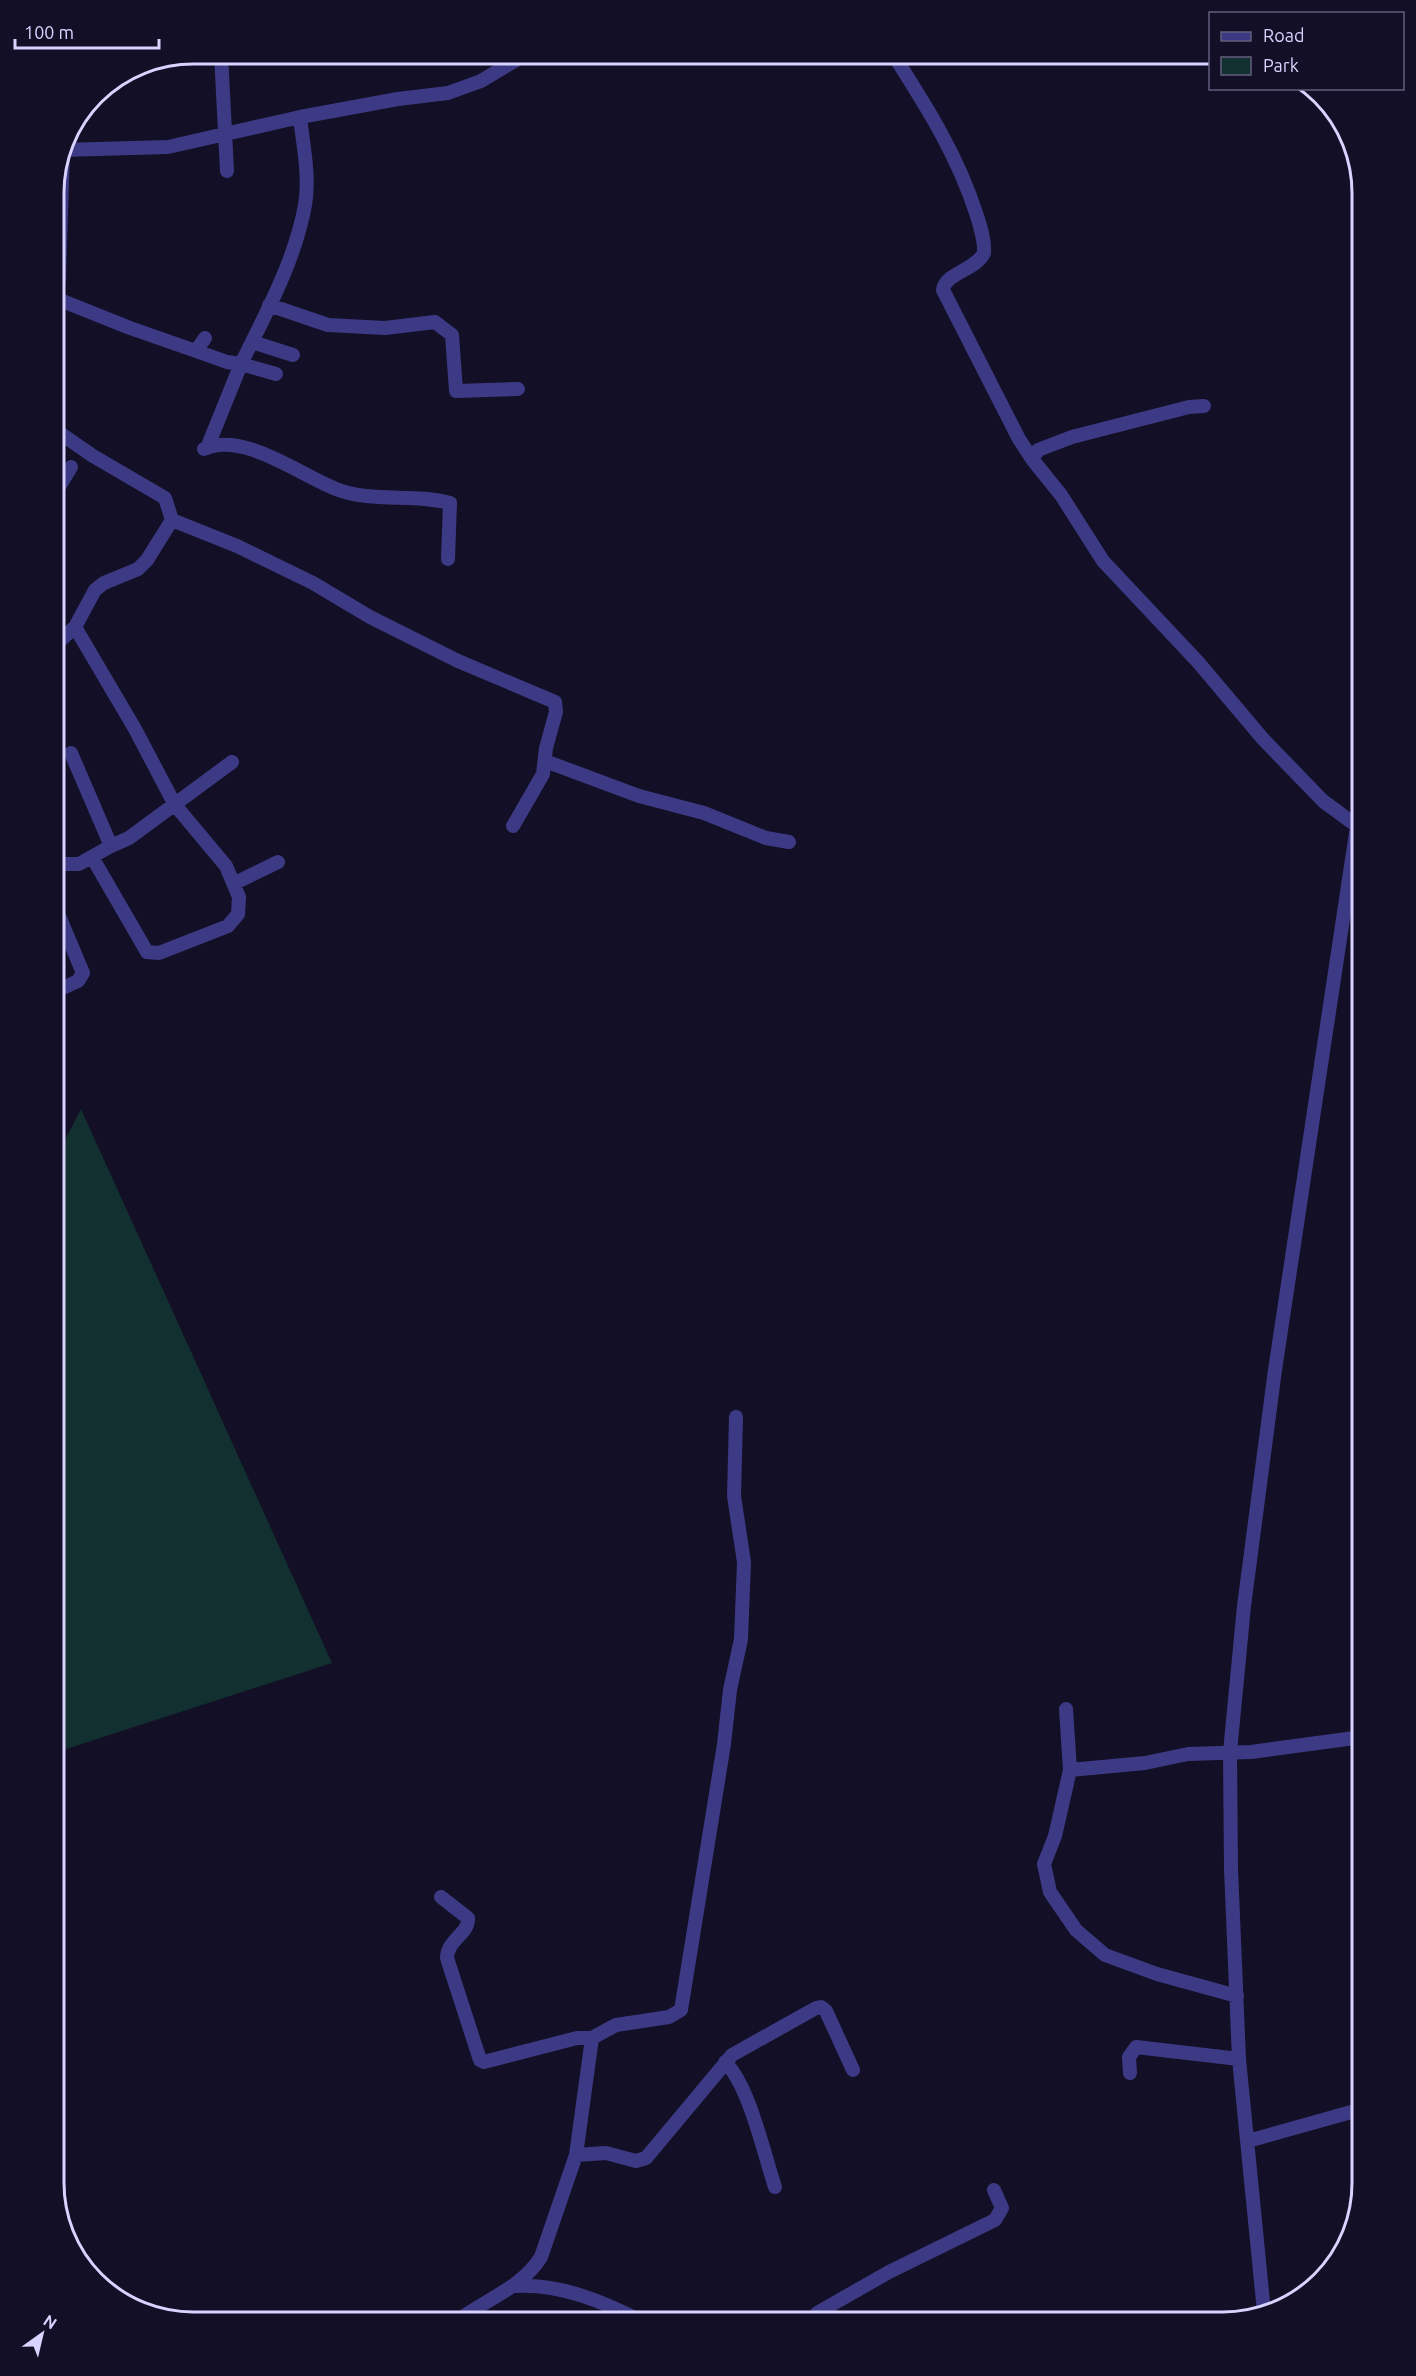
<svg xmlns="http://www.w3.org/2000/svg" width="1416" height="2376" viewBox="0 0 1416 2376" font-family="Ubuntu,sans-serif">
	<style>
		.green { fill: #12302f }
		.lines { fill: none; stroke-linecap: round; stroke-linejoin: round }
		.minor { stroke: #3d3a85; stroke-width: 14 }
		.rim { fill: none; stroke: #d9d4ff; stroke-width: 3 }
	</style>
	<rect width="100%" height="100%" fill="#130f26"/>
	<!-- green -->
	<path class="green" d="M 81,1109 L 332,1663 L 54,1753 L 54,1161 Z"/>
	<g class="lines">
		<!-- minor -->
		<path class="minor" d="M 221,54 L 227,171
			M 893,54 C 926,106 957,154 976,213 C 980,225 985,240 984,253 C 976,270 945,273 943,290 L 1019,439 L 1032,459 L 1061,495 L 1103,561 L 1198,662 L 1263,739 L 1323,801 L 1357,826
			M 62,150 L 168,147 L 300,117 L 398,99 L 448,93 L 481,81 L 526,54
			M 55,298 L 130,328 L 196,351 L 205,338
			M 54,300 L 59,278 L 63,150
			M 269,305 L 328,325 L 385,328 L 435,322 L 452,335 L 456,391 L 518,389
			M 252,342 L 293,355
			M 196,351 L 227,362 L 241,364 C 266,313 295,261 305,205 C 310,176 303,145 300,117
			M 207,448 L 241,364 L 276,374
			M 204,449 C 243,431 300,475 336,489 C 371,503 414,493 450,503 L 448,559
			M 1032,459 L 1038,450 L 1072,437 L 1189,407 L 1204,406
			M 54,495 L 71,467
			M 172,520 L 237,546 L 313,583 L 370,617 L 458,661 L 555,702 L 556,712 L 546,748 L 543,774 L 513,826
			M 75,627 L 135,729 L 175,805 L 226,866 L 239,897 L 238,914 L 228,926 L 159,953 L 147,952 L 92,857
			M 54,646 L 75,627 L 95,590 L 104,583 L 138,569 L 147,560 L 172,520 L 165,498 L 93,456 L 54,429
			M 71,753 L 111,846 L 129,838 L 232,762
			M 545,761 L 639,796 L 704,813 L 766,838 L 789,842
			M 54,869 L 62,864 L 79,864 L 111,846
			M 235,883 L 278,862
			M 54,904 L 83,973 L 78,981 L 65,987
			M 1066,1709 L 1070,1770 L 1055,1836 L 1044,1864 L 1050,1892 L 1076,1930 L 1105,1955 L 1157,1974 L 1237,1996
			M 1070,1770 L 1145,1763 L 1188,1754 L 1251,1752 L 1362,1737
			M 441,1897 L 468,1918 C 469,1934 447,1940 447,1958 L 480,2060 L 484,2062 L 577,2038 L 592,2038 L 616,2025 L 669,2017 L 681,2010 L 724,1744 L 730,1690 L 741,1639 L 744,1562 L 734,1496 L 736,1417
			M 725,2062 C 749,2085 764,2154 775,2187
			M 1130,2073 L 1129,2057 L 1136,2047 L 1239,2059
			M 1248,2141 L 1362,2109
			M 576,2155 L 606,2153 L 636,2161 L 646,2158 L 732,2055 L 816,2008 L 821,2007 L 826,2011 L 853,2070
			M 515,2286 C 561,2284 602,2301 643,2322
			M 1264,2312 L 1239,2059 L 1231,1869 L 1230,1752 L 1244,1606 L 1275,1370 L 1362,793
			M 456,2322 C 485,2299 521,2289 541,2257 L 576,2155 L 592,2038
			M 815,2322 L 817,2313 L 889,2272 L 995,2220 L 1002,2208 L 994,2190"/>
	</g>
	<!-- crop -->
	<path d="M0 0H1416V2376H0ZM193 64H1223A129 129 0 0 1 1352 193V2183A129 129 0 0 1 1223 2312H193A129 129 0 0 1 64 2183V193A129 129 0 0 1 193 64Z" fill="#130f26" fill-rule="evenodd"/>
	<path class="rim" d="M193 64H1223A129 129 0 0 1 1352 193V2183A129 129 0 0 1 1223 2312H193A129 129 0 0 1 64 2183V193A129 129 0 0 1 193 64Z"/>
	<!-- legend -->
	<rect x="1209" y="12" width="195" height="78" fill="#130f26" stroke="#625e7d" stroke-width="1.5"/>
	<rect x="1221" y="32" width="30" height="9" fill="#3d3a85" stroke="#625e7d" stroke-width="1.5"/>
	<text x="1263" y="42" font-size="18" fill="#d9d4ff">Road</text>
	<rect x="1221" y="57" width="30" height="18" fill="#12302f" stroke="#625e7d" stroke-width="1.5"/>
	<text x="1263" y="72" font-size="18" fill="#d9d4ff">Park</text>
	<!-- north arrow -->
	<g transform="translate(42 2334) rotate(34)" stroke="#130f26" stroke-width="4.5" paint-order="stroke">
	<path d="M0-4.5L10 22L0 15L-10 22Z" fill="#d9d4ff"/>
	<text y="-9" font-size="16" font-weight="bold" text-anchor="middle" fill="#d9d4ff">N</text>
	</g>
	<!-- scale -->
	<path d="M15 39v9h144v-9" fill="none" stroke="#d9d4ff" stroke-width="3"/>
	<text x="24" y="39" font-size="18" fill="#d9d4ff" stroke="#130f26" stroke-width="4.5" paint-order="stroke">100 m</text>
</svg>
